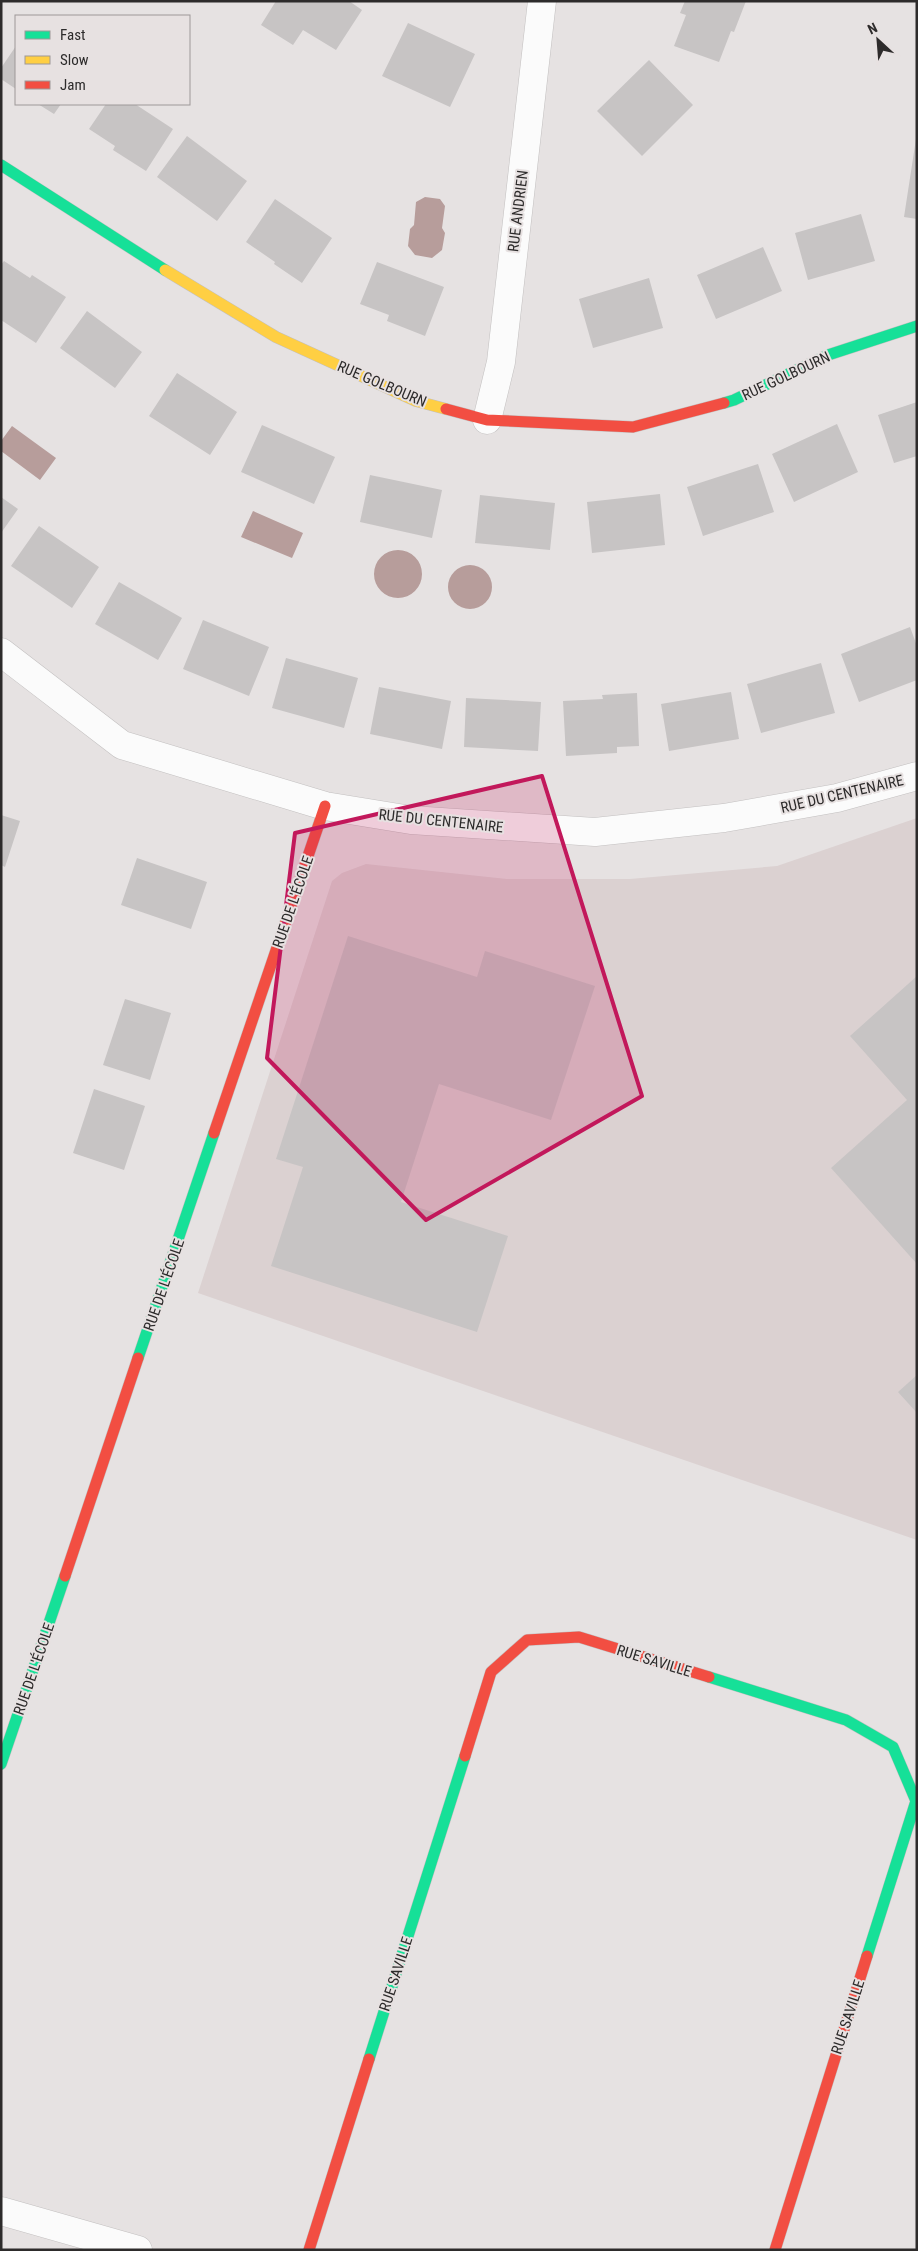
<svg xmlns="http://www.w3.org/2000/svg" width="918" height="2251" viewBox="0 0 918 2251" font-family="'Roboto Condensed',sans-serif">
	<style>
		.built { fill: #dbd1d1 }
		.water { fill: #b79d9b }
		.building { fill: #c7c4c4 }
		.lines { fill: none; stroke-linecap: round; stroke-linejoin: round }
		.street-casing { stroke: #c3c0c0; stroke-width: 29 }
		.fast-casing { stroke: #c3c0c0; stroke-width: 12 }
		.slow-casing { stroke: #c3c0c0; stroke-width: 12 }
		.jam-casing { stroke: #c3c0c0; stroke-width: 12 }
		.street { stroke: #fbfbfb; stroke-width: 28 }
		.fast { stroke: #16e098; stroke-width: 11 }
		.slow { stroke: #ffcf43; stroke-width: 11 }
		.jam { stroke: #f24e42; stroke-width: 11 }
		.marked { fill: #c2185b; fill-opacity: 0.2; stroke: #c2185b; stroke-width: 4; stroke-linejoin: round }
		.labels { text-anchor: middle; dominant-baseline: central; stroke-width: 4; stroke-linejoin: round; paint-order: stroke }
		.street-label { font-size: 15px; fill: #2d2b2b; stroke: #e7e1e1 }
	</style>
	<rect width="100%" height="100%" fill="#e6e2e2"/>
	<!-- built -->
	<path class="built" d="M 917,818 L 917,1540 L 198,1293 L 332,881 L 342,873 L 366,864 L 507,879 L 630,879 L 777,866 Z"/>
	<!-- water -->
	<path class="water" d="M 425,197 L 440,199 L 445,206 L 442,228 L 445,233 L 442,250 L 432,258 L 415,255 L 408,246 L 410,229 L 414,225 L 416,202 Z
		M 12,426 L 56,458 L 40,480 L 1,451 L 1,441 Z
		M 253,511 L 303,533 L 292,558 L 241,537 Z
		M374 574a24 24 0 1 1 48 0a24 24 0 1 1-48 0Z
		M448 587a22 22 0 1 1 44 0a22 22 0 1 1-44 0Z"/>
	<!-- building -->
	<path class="building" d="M 276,1 L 349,1 L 362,10 L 336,50 L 303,30 L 293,45 L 261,25 Z
		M 685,1 L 746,1 L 734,32 L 731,31 L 719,62 L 674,46 L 686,15 L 680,13 Z
		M 408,23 L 475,54 L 450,107 L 382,76 Z
		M 16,46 L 16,89 L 1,79 L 1,68 Z
		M 649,60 L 693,105 L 642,156 L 597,111 Z
		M 38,104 L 61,104 L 54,114 Z
		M 106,104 L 135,104 L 173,129 L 146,171 L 113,150 L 115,146 L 89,129 Z
		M 187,136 L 247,181 L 217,221 L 157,177 Z
		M 916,139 L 917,139 L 917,219 L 904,217 Z
		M 275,199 L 332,238 L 302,283 L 274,264 L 275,262 L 246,242 Z
		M 861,214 L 875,261 L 808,280 L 795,233 Z
		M 763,247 L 782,291 L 716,319 L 697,275 Z
		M 4,261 L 30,278 L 32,275 L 66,297 L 36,343 L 1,320 L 1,265 Z
		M 377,262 L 444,287 L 425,336 L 387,321 L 389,315 L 360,304 Z
		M 649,278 L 663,328 L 593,348 L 579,299 Z
		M 87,311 L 142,352 L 115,388 L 60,348 Z
		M 177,373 L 237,412 L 210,455 L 149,416 Z
		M 917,402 L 917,456 L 894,463 L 878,415 Z
		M 837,424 L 858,472 L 794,502 L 772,454 Z
		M 262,425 L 335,457 L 314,504 L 241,472 Z
		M 758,464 L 774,512 L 703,536 L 687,487 Z
		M 370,475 L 442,490 L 432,538 L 360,522 Z
		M 660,494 L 665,545 L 592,553 L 587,502 Z
		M 480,495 L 555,503 L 550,550 L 475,543 Z
		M 1,497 L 18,509 L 1,533 Z
		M 39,526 L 99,567 L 72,608 L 11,566 Z
		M 119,582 L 182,618 L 158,660 L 95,624 Z
		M 203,620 L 269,647 L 249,696 L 183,669 Z
		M 910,627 L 917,646 L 917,680 L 859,702 L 841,654 Z
		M 286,658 L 358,678 L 344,728 L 272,708 Z
		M 821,663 L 835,713 L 761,733 L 747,684 Z
		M 379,687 L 451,701 L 442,749 L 370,734 Z
		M 731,692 L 739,739 L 669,751 L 661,704 Z
		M 637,693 L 639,746 L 617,747 L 617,753 L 566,756 L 563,701 L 603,699 L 602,695 Z
		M 466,698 L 541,702 L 538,751 L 464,747 Z
		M 1,815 L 20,821 L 5,867 L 1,865 Z
		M 137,858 L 207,882 L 191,929 L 121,905 Z
		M 348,936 L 477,977 L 485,951 L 595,986 L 551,1120 L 439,1084 L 401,1202 L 508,1236 L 477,1332 L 271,1266 L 303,1167 L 276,1159 Z
		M 917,976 L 917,1264 L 831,1168 L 907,1100 L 850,1036 Z
		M 125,999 L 171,1013 L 150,1080 L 103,1065 Z
		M 94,1089 L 145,1106 L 124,1170 L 73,1153 Z
		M 917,1375 L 917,1413 L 898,1392 Z"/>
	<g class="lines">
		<defs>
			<path id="street" d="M 487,420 L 501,362 L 542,1
				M 1,652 L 122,745 L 325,806 L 411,820 L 595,832 L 724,818 L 837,798 L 917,776
				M 1,2211 L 138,2250"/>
			<path id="fast" d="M 1,165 L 165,270
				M 724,403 L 734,400 L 828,355 L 917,326
				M 138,1358 L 214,1133
				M 709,1677 L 846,1720 L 893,1747 L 916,1801 L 867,1956
				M 1,1764 L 65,1576
				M 369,2059 L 465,1756"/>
			<path id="slow" d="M 165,270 L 276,337 L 416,401 L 446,409"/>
			<path id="jam" d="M 446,409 L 487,420 L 633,427 L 724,403
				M 214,1133 L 325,806
				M 65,1576 L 138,1358
				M 465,1756 L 491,1672 L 527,1640 L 579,1637 L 709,1677
				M 309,2250 L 369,2059
				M 775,2250 L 867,1956"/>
		</defs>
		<!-- street casing -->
		<use href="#street" class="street-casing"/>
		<!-- fast casing -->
		<use href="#fast" class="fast-casing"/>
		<!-- slow casing -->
		<use href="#slow" class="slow-casing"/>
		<!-- jam casing -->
		<use href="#jam" class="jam-casing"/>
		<!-- street -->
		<use href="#street" class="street"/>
		<!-- fast -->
		<use href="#fast" class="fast"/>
		<!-- slow -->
		<use href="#slow" class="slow"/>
		<!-- jam -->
		<use href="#jam" class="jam"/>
	</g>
	<!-- marked area -->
	<path class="marked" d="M 542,776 L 642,1096 L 426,1220 L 267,1058 L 295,833 Z"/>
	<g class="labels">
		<!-- street labels -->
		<g class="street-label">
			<text transform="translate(518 211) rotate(-83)">RUE ANDRIEN</text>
			<text transform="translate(786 376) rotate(-25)">RUE GOLBOURN</text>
			<text transform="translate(382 384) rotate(23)">RUE GOLBOURN</text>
			<text transform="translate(842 794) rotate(-13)">RUE DU CENTENAIRE</text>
			<text transform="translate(441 821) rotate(6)">RUE DU CENTENAIRE</text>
			<text transform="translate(293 902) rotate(-71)">RUE DE L'ÉCOLE</text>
			<text transform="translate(164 1285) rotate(-71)">RUE DE L'ÉCOLE</text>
			<text transform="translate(654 1661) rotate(17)">RUE SAVILLE</text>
			<text transform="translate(34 1669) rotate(-71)">RUE DE L'ÉCOLE</text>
			<text transform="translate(396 1974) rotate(-72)">RUE SAVILLE</text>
			<text transform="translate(848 2017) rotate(-72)">RUE SAVILLE</text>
		</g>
	</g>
	<!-- border -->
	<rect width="918" height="2251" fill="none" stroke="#2d2b2b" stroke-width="5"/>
	<!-- legend -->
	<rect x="15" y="15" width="175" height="90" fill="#e7e1e1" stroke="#9d9898"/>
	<rect x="25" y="31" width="25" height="8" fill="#16e098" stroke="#9d9898"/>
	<text x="60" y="40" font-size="15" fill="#2d2b2b">Fast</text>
	<rect x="25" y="56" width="25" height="8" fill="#ffcf43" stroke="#9d9898"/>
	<text x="60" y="65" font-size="15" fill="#2d2b2b">Slow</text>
	<rect x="25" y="81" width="25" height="8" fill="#f24e42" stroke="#9d9898"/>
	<text x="60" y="90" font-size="15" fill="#2d2b2b">Jam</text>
	<!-- north arrow -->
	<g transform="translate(878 40) rotate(334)" stroke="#e7e1e1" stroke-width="4" paint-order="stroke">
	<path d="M0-4L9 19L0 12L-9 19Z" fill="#2d2b2b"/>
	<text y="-8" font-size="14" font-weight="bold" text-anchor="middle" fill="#2d2b2b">N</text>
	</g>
</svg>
